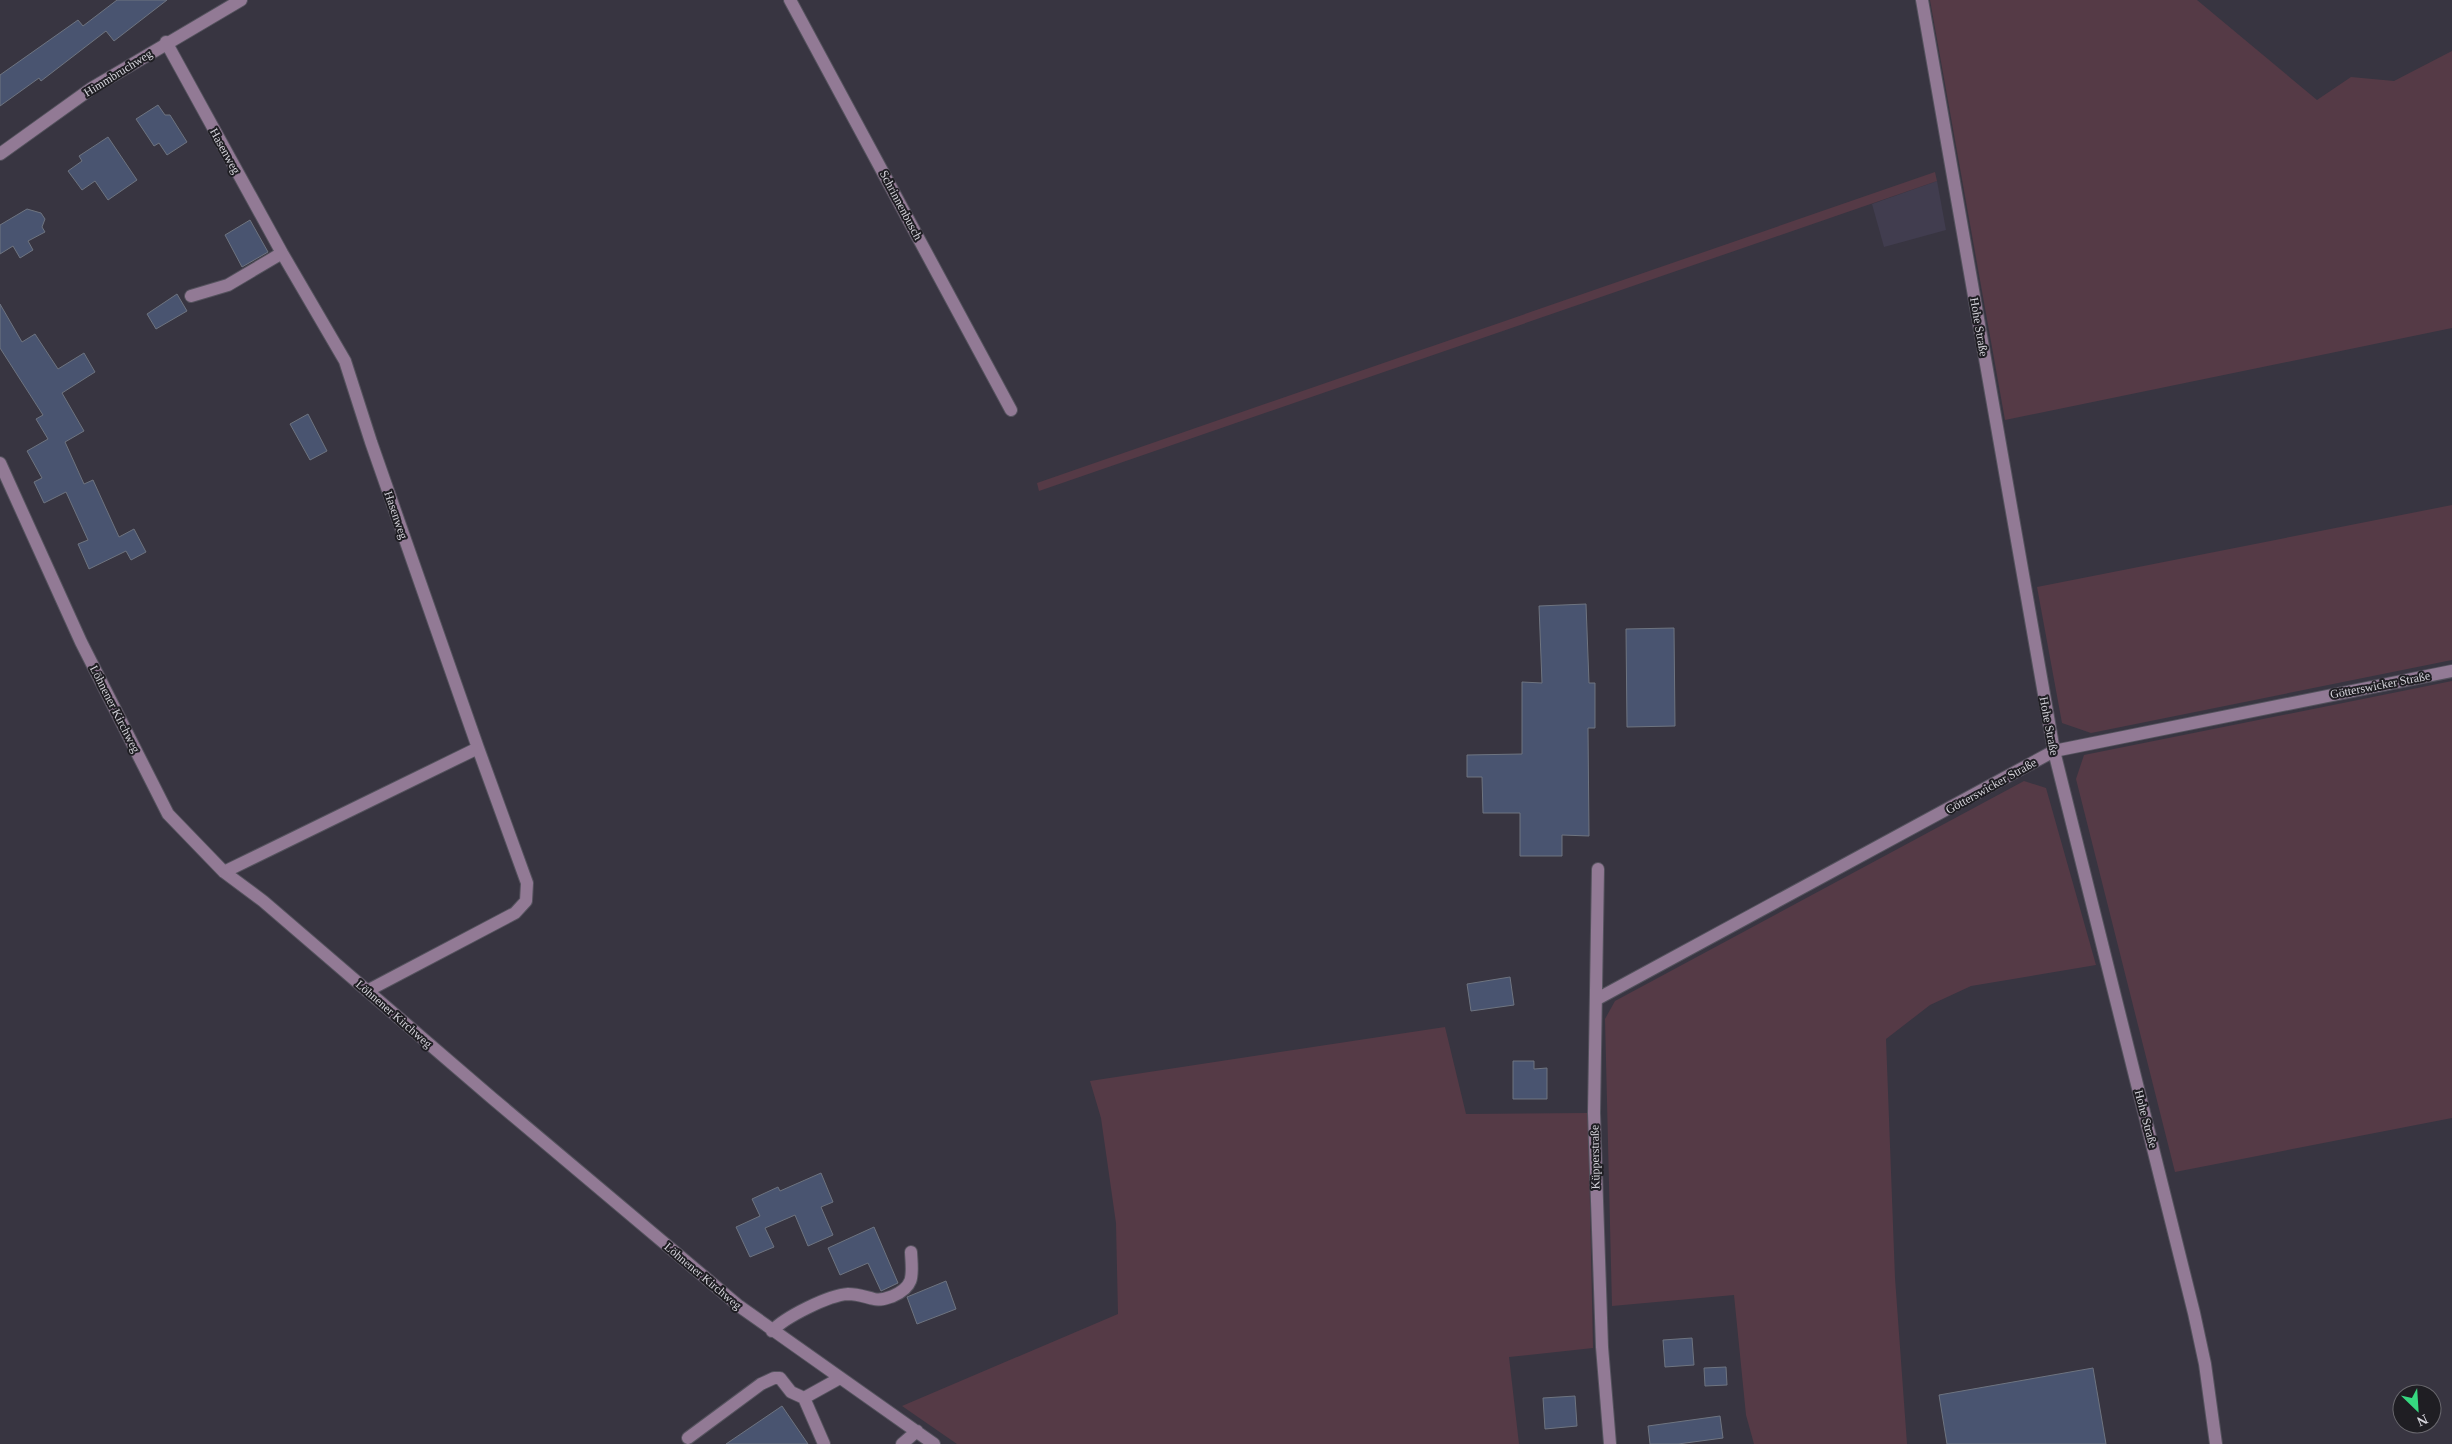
<svg xmlns="http://www.w3.org/2000/svg" width="2452" height="1444" viewBox="0 0 2452 1444" font-family="'Times New Roman',serif">
	<style>
		.built { fill: #413d4f }
		.green { fill: #553a46 }
		.building { fill: #495470; stroke: #6e7480 }
		.lines { fill: none; stroke-linecap: round; stroke-linejoin: round }
		.minor-casing { stroke: #54525d; stroke-width: 14 }
		.minor { stroke: #927a95; stroke-width: 12 }
		.labels { text-anchor: middle; dominant-baseline: central; stroke-width: 4; stroke-linejoin: round; paint-order: stroke }
		.street-label { font-size: 12px; fill: #d5d4db; stroke: #1f1e23 }
	</style>
	<rect width="100%" height="100%" fill="#383541"/>
	<!-- built -->
	<path class="built" d="M 1937,181 L 1946,230 L 1884,247 L 1872,204 Z"/>
	<!-- green -->
	<path class="green" d="M 1930,0 L 2197,0 L 2317,100 L 2351,77 L 2394,81 L 2452,51 L 2452,328 L 2005,420 Z
		M 1935,172 L 1937,181 L 1039,491 L 1037,483 Z
		M 2452,505 L 2452,660 L 2091,733 L 2062,723 L 2037,587 Z
		M 2452,681 L 2452,1118 L 2175,1172 L 2076,779 L 2084,755 Z
		M 2024,781 L 2046,788 L 2096,965 L 1971,986 L 1930,1005 L 1886,1039 L 1895,1278 L 1907,1444 L 1754,1444 L 1746,1415 L 1734,1295 L 1612,1306 L 1605,1019 L 1615,1001 Z
		M 1445,1027 L 1466,1114 L 1588,1113 L 1593,1348 L 1509,1357 L 1519,1444 L 957,1444 L 902,1406 L 1118,1314 L 1116,1223 L 1101,1118 L 1090,1081 Z"/>
	<!-- building -->
	<path class="building" d="M 117,0 L 167,0 L 114,41 L 106,31 L 41,81 L 39,78 L 0,106 L 0,75 L 78,20 L 83,26 Z
		M 158,105 L 165,115 L 170,115 L 187,142 L 167,155 L 159,143 L 154,146 L 136,119 Z
		M 108,137 L 137,180 L 108,200 L 95,181 L 82,190 L 68,171 L 82,161 L 79,156 Z
		M 27,209 L 41,213 L 45,219 L 42,227 L 45,232 L 28,241 L 33,250 L 20,258 L 13,246 L 0,254 L 0,225 Z
		M 250,220 L 268,252 L 242,267 L 225,235 Z
		M 177,294 L 187,311 L 156,329 L 147,314 Z
		M 0,304 L 22,342 L 35,334 L 58,369 L 84,353 L 95,372 L 62,393 L 84,431 L 65,442 L 84,484 L 93,480 L 119,537 L 134,529 L 146,552 L 131,560 L 126,551 L 89,569 L 78,544 L 88,540 L 66,492 L 44,503 L 34,482 L 42,478 L 27,451 L 48,439 L 36,419 L 43,415 L 0,348 Z
		M 308,414 L 327,451 L 310,460 L 290,424 Z
		M 1586,604 L 1589,683 L 1595,683 L 1595,728 L 1588,728 L 1589,836 L 1562,835 L 1562,856 L 1520,856 L 1520,813 L 1483,813 L 1482,777 L 1467,777 L 1467,755 L 1522,754 L 1522,682 L 1542,683 L 1539,606 Z
		M 1674,628 L 1675,726 L 1627,727 L 1626,629 Z
		M 1510,977 L 1514,1005 L 1471,1011 L 1467,984 Z
		M 1513,1061 L 1534,1061 L 1534,1069 L 1547,1068 L 1547,1099 L 1513,1099 Z
		M 821,1173 L 833,1202 L 821,1207 L 833,1235 L 808,1246 L 795,1215 L 765,1228 L 774,1247 L 750,1257 L 736,1227 L 760,1216 L 752,1199 L 778,1187 L 780,1191 Z
		M 874,1227 L 898,1283 L 881,1291 L 868,1263 L 840,1275 L 828,1248 Z
		M 946,1281 L 956,1309 L 917,1324 L 907,1297 Z
		M 1692,1338 L 1694,1365 L 1665,1367 L 1663,1340 Z
		M 1726,1367 L 1727,1385 L 1705,1386 L 1704,1368 Z
		M 2093,1368 L 2106,1444 L 1947,1444 L 1939,1395 Z
		M 1575,1396 L 1577,1426 L 1545,1429 L 1543,1398 Z
		M 782,1406 L 808,1444 L 726,1444 Z
		M 1720,1416 L 1723,1438 L 1678,1444 L 1650,1444 L 1648,1426 Z"/>
	<g class="lines">
		<defs>
			<path id="minor" d="M 790,0 L 1011,410
				M 1922,0 L 2054,751 L 2194,1313 L 2205,1364 L 2216,1444
				M 166,42 L 282,253 L 345,361 L 371,442 L 478,748 L 224,872
				M 0,154 L 92,88 L 241,0
				M 191,296 L 228,285 L 282,253
				M 0,463 L 81,642 L 168,814 L 224,872 L 263,901 L 492,1098 L 739,1306 L 934,1444
				M 1598,869 L 1594,1113 L 1602,1347 L 1610,1444
				M 367,991 L 515,913 L 526,901 L 527,883 L 478,748
				M 1597,999 L 2054,751 L 2452,671
				M 772,1331 C 785,1317 829,1295 848,1294 C 858,1294 865,1297 874,1299 C 881,1301 887,1298 893,1296 C 916,1286 912,1274 911,1252
				M 804,1398 L 824,1444
				M 688,1438 L 761,1384 L 774,1378 L 780,1378 L 791,1392 L 804,1398 L 840,1378
				M 902,1444 L 917,1431"/>
		</defs>
		<!-- minor casing -->
		<use href="#minor" class="minor-casing"/>
		<!-- minor -->
		<use href="#minor" class="minor"/>
	</g>
	<g class="labels">
		<!-- street labels -->
		<g class="street-label">
			<text transform="translate(118 73) rotate(-32)">Himmbruchweg</text>
			<text transform="translate(225 151) rotate(61)">Hasenweg</text>
			<text transform="translate(901 205) rotate(62)">Schrinnenbusch</text>
			<text transform="translate(1979 327) rotate(80)">Hohe Straße</text>
			<text transform="translate(396 515) rotate(71)">Hasenweg</text>
			<text transform="translate(2380 685) rotate(-11)">Götterswicker Straße</text>
			<text transform="translate(115 709) rotate(63)">Löhnener Kirchweg</text>
			<text transform="translate(2049 726) rotate(79)">Hohe Straße</text>
			<text transform="translate(1991 786) rotate(-29)">Götterswicker Straße</text>
			<text transform="translate(394 1014) rotate(41)">Löhnener Kirchweg</text>
			<text transform="translate(2146 1119) rotate(75)">Hohe Straße</text>
			<text transform="translate(1595 1157) rotate(-91)">Küpperstraße</text>
			<text transform="translate(703 1276) rotate(40)">Löhnener Kirchweg</text>
		</g>
	</g>
	<!-- north arrow -->
	<g transform="translate(2417 1409) rotate(155)"><circle r="24" fill="#1f1e23" stroke="#68676d"/>
	<path d="M0-4L9 19L0 12L-9 19Z" fill="#36d880"/>
	<text y="-8" font-size="14" font-weight="bold" text-anchor="middle" fill="#d5d4db">N</text>
	</g>
</svg>
